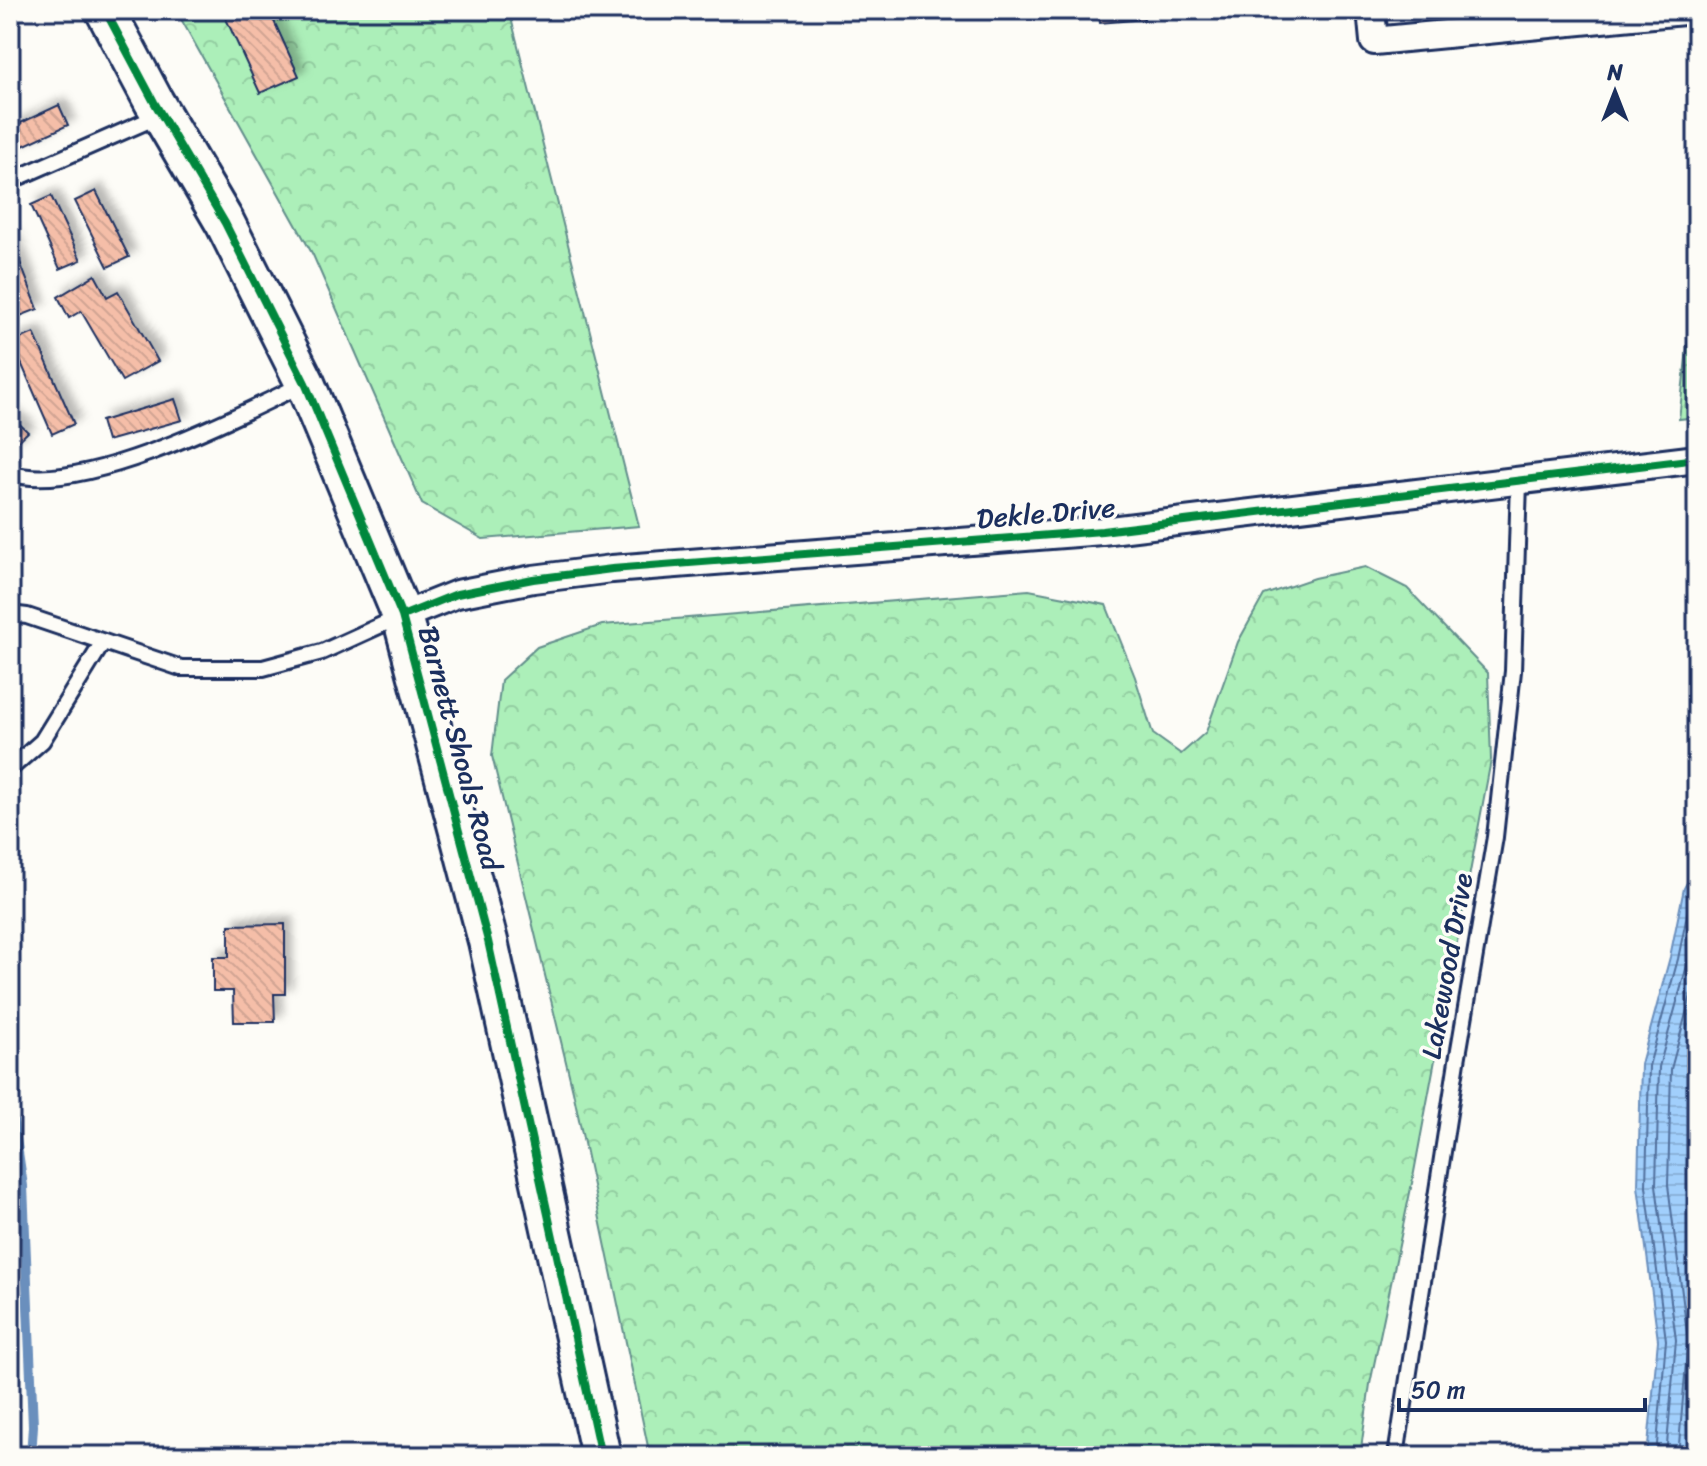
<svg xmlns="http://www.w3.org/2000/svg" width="1707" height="1466" viewBox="0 0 1707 1466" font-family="Sriracha,sans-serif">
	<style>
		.forest { fill: url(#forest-crowns); stroke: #648f8c; stroke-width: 2 }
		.water { fill: url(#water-rules); stroke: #6b8fbd; stroke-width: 2 }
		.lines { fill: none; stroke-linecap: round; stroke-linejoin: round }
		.shore { stroke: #516f9d; stroke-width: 2 }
		.stream { stroke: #6b8fbd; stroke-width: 10 }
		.building { fill: url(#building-back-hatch); stroke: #1b2f5e; stroke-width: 2; filter: url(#shadow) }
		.service-casing { stroke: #1b2f5e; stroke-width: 20 }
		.minor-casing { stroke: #1b2f5e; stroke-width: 32 }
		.secondary-casing { stroke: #1b2f5e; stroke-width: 44 }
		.service { stroke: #fdfcf7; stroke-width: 14 }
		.minor { stroke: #fdfcf7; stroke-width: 26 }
		.secondary { stroke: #fdfcf7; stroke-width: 38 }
		.cycleway-casing { stroke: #fdfcf7; stroke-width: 13 }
		.cycleway { stroke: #00873e; stroke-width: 8 }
		.labels { text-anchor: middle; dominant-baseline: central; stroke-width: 7; stroke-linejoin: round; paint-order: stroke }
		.street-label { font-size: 28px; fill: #1b2f5e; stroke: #fdfcf7 }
	</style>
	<defs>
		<pattern id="forest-crowns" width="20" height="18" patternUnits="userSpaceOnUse" patternTransform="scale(2)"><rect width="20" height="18" fill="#acefb9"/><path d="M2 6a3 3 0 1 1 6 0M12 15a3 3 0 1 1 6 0" fill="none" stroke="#93cda1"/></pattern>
		<pattern id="water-rules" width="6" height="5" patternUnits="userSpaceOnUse" patternTransform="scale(2)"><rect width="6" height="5" fill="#a1cffc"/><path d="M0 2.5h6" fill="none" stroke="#8ab2da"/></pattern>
		<pattern id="building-back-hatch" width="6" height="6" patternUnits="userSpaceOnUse" patternTransform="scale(2)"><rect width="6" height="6" fill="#f5bea8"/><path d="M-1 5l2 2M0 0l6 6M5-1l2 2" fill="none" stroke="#d1a493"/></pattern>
		<filter id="shadow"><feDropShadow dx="7" dy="-7" stdDeviation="4" flood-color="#0004"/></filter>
	</defs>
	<rect width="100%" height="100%" fill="#fdfcf7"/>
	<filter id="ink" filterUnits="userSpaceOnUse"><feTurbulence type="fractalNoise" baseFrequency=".0125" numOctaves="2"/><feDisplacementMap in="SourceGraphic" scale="16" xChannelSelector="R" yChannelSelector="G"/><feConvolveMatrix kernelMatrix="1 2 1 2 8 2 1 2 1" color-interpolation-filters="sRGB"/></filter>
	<g filter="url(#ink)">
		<!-- forest -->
		<path class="forest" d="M 176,10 L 509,10 L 639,526 L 483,539 L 422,504 L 313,255 Z
			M 1697,287 L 1697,417 L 1679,419 L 1692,306 Z
			M 1365,567 L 1407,588 L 1488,673 L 1491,760 L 1412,1183 L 1370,1384 L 1360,1456 L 650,1456 L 573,1091 L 492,756 L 501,680 L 537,647 L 602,625 L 1029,590 L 1106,605 L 1135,677 L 1153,734 L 1181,754 L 1206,732 L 1238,642 L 1264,595 L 1314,578 Z"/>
		<!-- water -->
		<path class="water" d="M 1697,865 L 1697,1456 L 1647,1456 L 1658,1340 L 1638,1186 L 1641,1064 L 1670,957 L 1684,888 Z"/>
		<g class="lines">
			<!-- shore -->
			<path class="shore" d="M 1656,1456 L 1666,1340 L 1646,1186 L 1649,1066 L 1678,959 L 1692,891 L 1697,882
				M 1666,1456 L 1676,1340 L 1656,1185 L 1659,1067 L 1688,962 L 1697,917
				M 1678,1456 L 1688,1340 L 1668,1185 L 1671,1069 L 1697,973"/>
			<!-- stream -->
			<path class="stream" d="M 10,1098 L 23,1186 L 33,1426 L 31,1456"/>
		</g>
		<!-- building -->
		<path class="building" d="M 222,10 L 269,10 L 299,76 L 260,93 Z
			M 1098,10 L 1143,10 L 1144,19 L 1100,23 Z
			M 59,105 L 68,125 L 10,152 L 10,128 Z
			M 96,191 L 129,257 L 108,267 L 75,201 Z
			M 51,196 L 81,260 L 60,269 L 31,205 Z
			M 10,236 L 38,309 L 15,318 L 10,305 Z
			M 95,275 L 107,297 L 118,291 L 158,361 L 122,381 L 81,311 L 69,318 L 58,297 Z
			M 34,333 L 74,424 L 52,434 L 12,342 Z
			M 175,399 L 182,420 L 107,441 L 101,421 Z
			M 10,415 L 28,432 L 12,447 L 10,445 Z
			M 285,924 L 285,994 L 274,994 L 275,1022 L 234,1022 L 233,991 L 213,991 L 213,957 L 229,957 L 229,925 Z"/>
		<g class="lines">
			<defs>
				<path id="service" d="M 10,181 L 161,115
					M 10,473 C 79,497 238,416 303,384
					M 10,614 L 27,616 L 181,668 L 263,668 L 322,652 L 399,617
					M 10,769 L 42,741 L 103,642
					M 1396,1456 L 1457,1061 L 1495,837 L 1513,671 L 1519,482"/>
				<path id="minor" d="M 1371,10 L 1374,41 L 1694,10
					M 402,616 L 457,594 L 533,579 L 612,569 L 1102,531 L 1697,459"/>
				<path id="secondary" d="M 105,10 L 154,102 L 225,223 L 305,383 L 402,616 L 488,941 L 601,1456"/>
			</defs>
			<!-- service casing -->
			<use href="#service" class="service-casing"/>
			<!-- minor casing -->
			<use href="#minor" class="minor-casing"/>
			<!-- secondary casing -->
			<use href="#secondary" class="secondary-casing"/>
			<!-- service -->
			<use href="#service" class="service"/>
			<!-- minor -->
			<use href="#minor" class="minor"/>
			<!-- secondary -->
			<use href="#secondary" class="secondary"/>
			<defs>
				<path id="cycleway" d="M 105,10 L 154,102 L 225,223 L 305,383 L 402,616 L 488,941 L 601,1456
					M 402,616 L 457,594 L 533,579 L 612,569 L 1102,531 L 1697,459"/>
			</defs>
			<!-- cycleway casing -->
			<use href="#cycleway" class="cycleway-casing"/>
			<!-- cycleway -->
			<use href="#cycleway" class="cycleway"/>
		</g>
	</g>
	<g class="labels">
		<!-- street labels -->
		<g class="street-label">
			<text transform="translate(1046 513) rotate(-5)">Dekle Drive</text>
			<text transform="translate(460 748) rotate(75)">Barnett Shoals Road</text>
			<text transform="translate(1447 966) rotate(-80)">Lakewood Drive</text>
		</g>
	</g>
	<!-- margin -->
	<rect width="1707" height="1466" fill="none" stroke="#fdfcf7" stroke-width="40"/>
	<rect x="20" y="20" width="1667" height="1426" fill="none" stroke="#1b2f5e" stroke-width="3" filter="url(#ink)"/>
	<!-- north arrow -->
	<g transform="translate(1615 92)" stroke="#fdfcf7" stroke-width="6" paint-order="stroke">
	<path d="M0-6L14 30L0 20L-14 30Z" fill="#1b2f5e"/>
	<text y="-12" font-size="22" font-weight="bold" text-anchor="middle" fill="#1b2f5e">N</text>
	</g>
	<!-- scale -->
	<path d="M1399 1398v12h246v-12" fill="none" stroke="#1b2f5e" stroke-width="4"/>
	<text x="1411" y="1398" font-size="24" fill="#1b2f5e" stroke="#fdfcf7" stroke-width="6" paint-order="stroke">50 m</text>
</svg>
